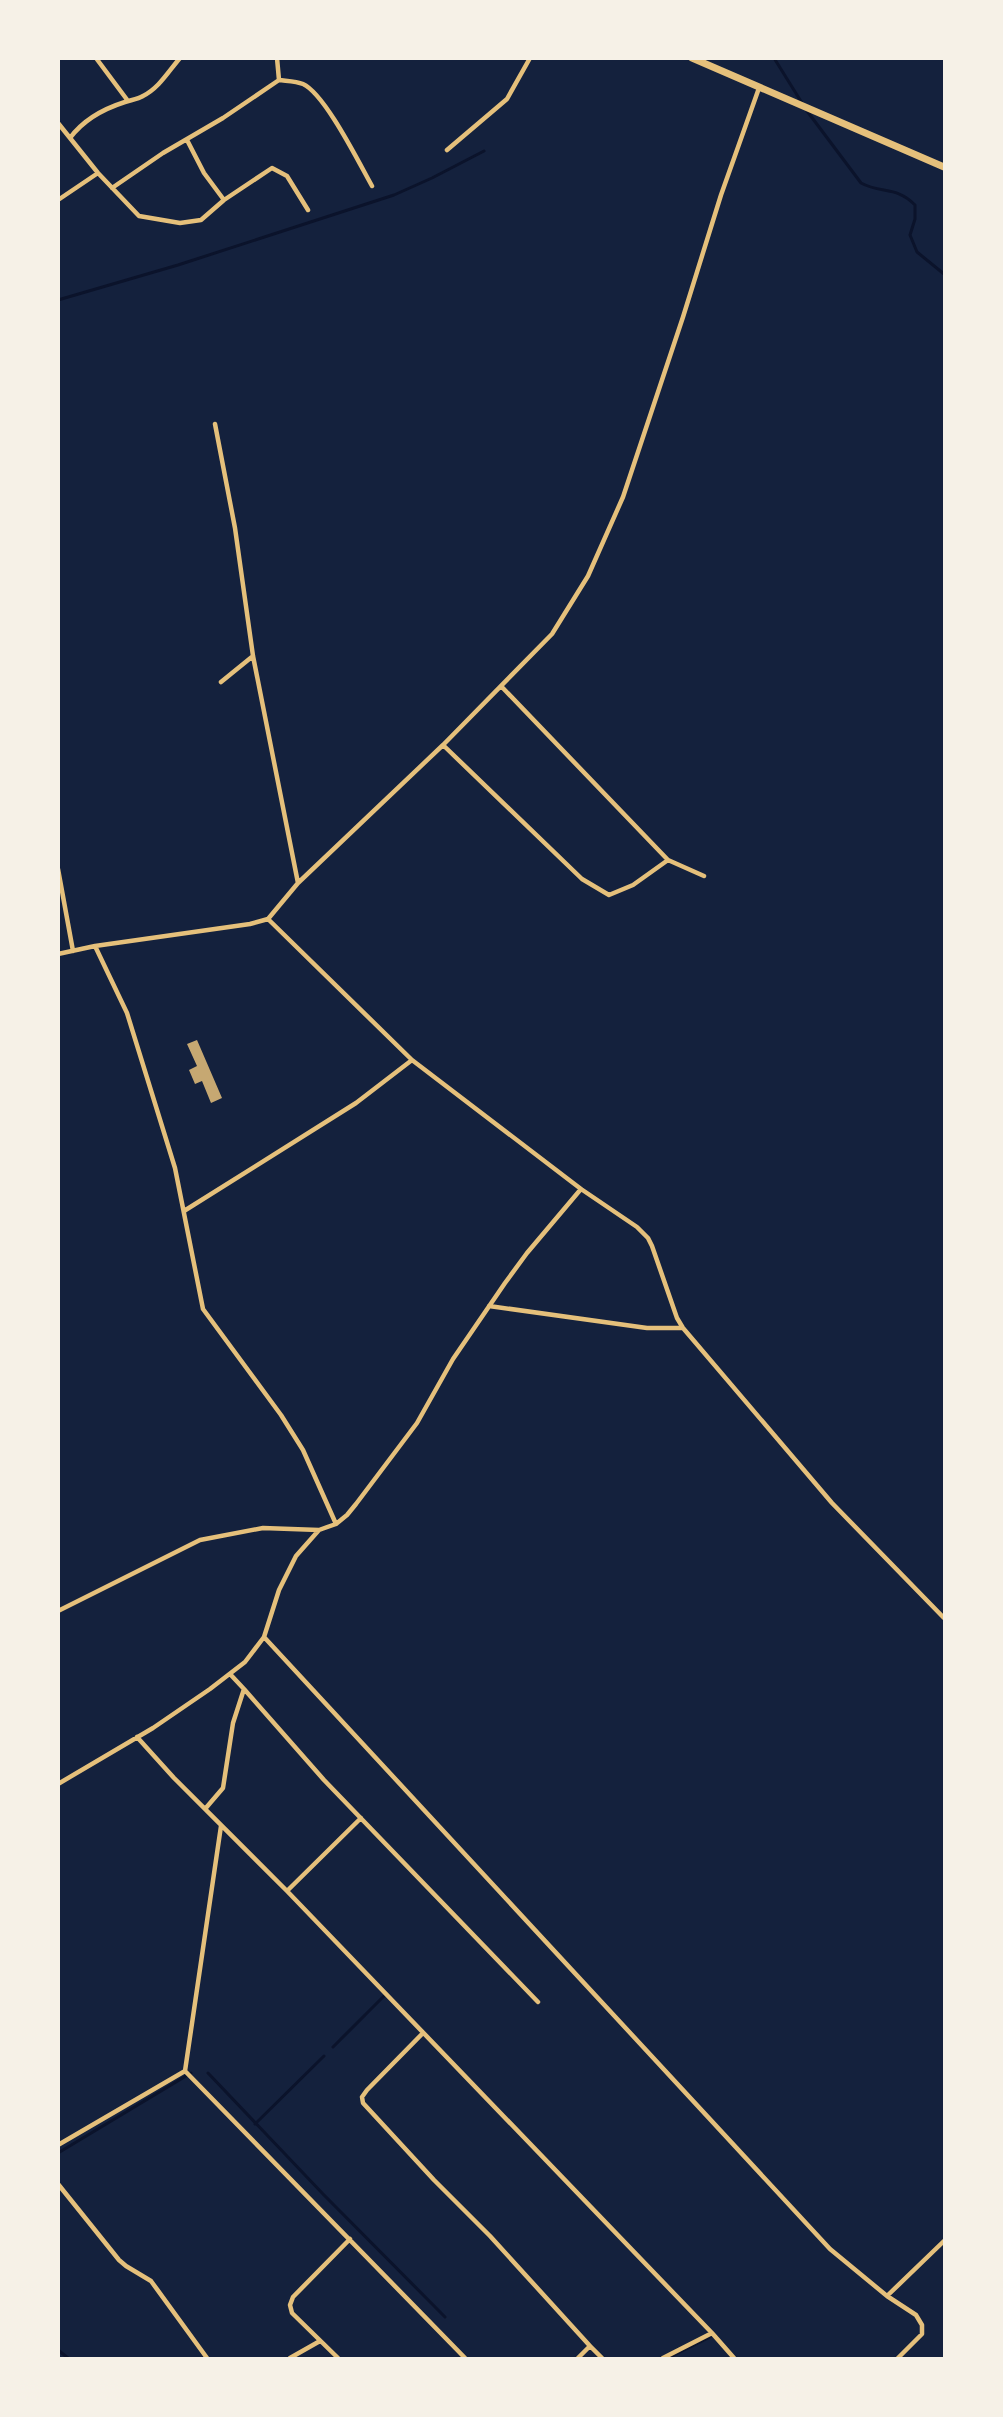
<svg xmlns="http://www.w3.org/2000/svg" width="1003" height="2417" viewBox="0 0 1003 2417" font-family="'Varela Round',sans-serif">
	<style>
		.lines { fill: none; stroke-linecap: round; stroke-linejoin: round }
		.stream { stroke: #0b132b; stroke-width: 3 }
		.building { fill: #c6a872 }
		.minor { stroke: #e5c07b; stroke-width: 4.5 }
		.secondary { stroke: #e5c07b; stroke-width: 7 }
	</style>
	<rect width="100%" height="100%" fill="#14213d"/>
	<g class="lines">
		<!-- stream -->
		<path class="stream" d="M 774,58 L 802,103
			M 807,111 L 861,183 C 881,194 897,186 915,205 L 915,219 L 910,235 L 917,252 L 944,274
			M 58,300 L 178,265 L 394,195 L 432,178 L 484,151
			M 333,2047 L 386,1994
			M 208,2073 L 323,2194 L 445,2317
			M 255,2124 L 324,2056
			M 58,2153 L 191,2073
			M 58,2350 L 68,2358
			M 668,2358 L 710,2337"/>
	</g>
	<!-- building -->
	<path class="building" d="M 197,1040 L 222,1098 L 211,1103 L 202,1081 L 195,1084 L 189,1070 L 197,1066 L 187,1044 Z"/>
	<g class="lines">
		<!-- minor -->
		<path class="minor" d="M 96,58 L 128,101
			M 277,58 L 279,80
			M 58,123 L 98,173 L 139,216 L 180,223 L 201,220 L 224,200
			M 70,138 C 84,119 103,109 125,102 C 131,100 138,99 143,96 C 159,88 168,72 180,58
			M 187,140 L 204,173 L 224,200 L 272,168 L 287,176 L 308,210
			M 447,150 L 507,99 L 530,58
			M 112,188 L 163,153 L 223,118 L 279,80 C 286,81 296,81 303,84 C 325,94 359,163 372,186
			M 58,200 L 98,173
			M 215,424 L 235,528 L 253,656 L 298,883
			M 221,682 L 253,656
			M 501,686 L 668,860 L 704,876
			M 443,745 L 582,879 L 609,895 L 633,885 L 668,860
			M 58,869 L 73,951
			M 268,919 L 412,1060 L 581,1189 L 637,1227 L 648,1238 L 652,1246 L 677,1318 L 683,1328 L 832,1503 L 944,1618
			M 95,946 L 127,1013 L 175,1168 L 203,1309 L 281,1415 L 303,1450 L 336,1524
			M 58,954 L 95,946 L 250,924 L 268,919 L 298,883 L 443,745 L 552,634 L 588,576 L 623,497 L 683,317 L 721,195 L 759,88
			M 184,1211 L 356,1103 L 412,1060
			M 489,1306 L 647,1328 L 683,1328
			M 58,1611 L 200,1540 L 263,1528 L 319,1530
			M 264,1637 L 830,2249 L 887,2296 L 916,2315 L 922,2325 L 922,2334 L 898,2358
			M 244,1689 L 324,1780 L 538,2002
			M 137,1737 L 174,1778 L 287,1891 L 712,2333 L 734,2358
			M 58,1784 L 153,1728 L 210,1689 L 245,1662 L 264,1637 L 279,1590 L 296,1556 L 319,1530 L 336,1524 L 347,1515 L 356,1504 L 417,1423 L 453,1359 L 505,1283 L 527,1253 L 581,1189
			M 205,1809 L 223,1788 L 233,1723 L 244,1689 L 230,1674
			M 287,1891 L 361,1818
			M 423,2033 L 367,2090 L 362,2097 L 363,2103 L 434,2180 L 490,2236 L 590,2346 L 578,2358
			M 185,2071 L 465,2358
			M 185,2071 L 221,1826
			M 58,2145 L 185,2071
			M 58,2184 L 119,2260 L 126,2266 L 151,2281 L 207,2358
			M 887,2296 L 944,2241
			M 590,2346 L 602,2358
			M 290,2358 L 320,2341
			M 338,2358 L 292,2313 L 290,2305 L 293,2297 L 350,2239
			M 663,2358 L 712,2333"/>
		<!-- secondary -->
		<path class="secondary" d="M 692,58 L 944,167"/>
	</g>
	<!-- border -->
	<rect width="1003" height="2417" fill="none" stroke="#f6f1e7" stroke-width="120"/>
</svg>
